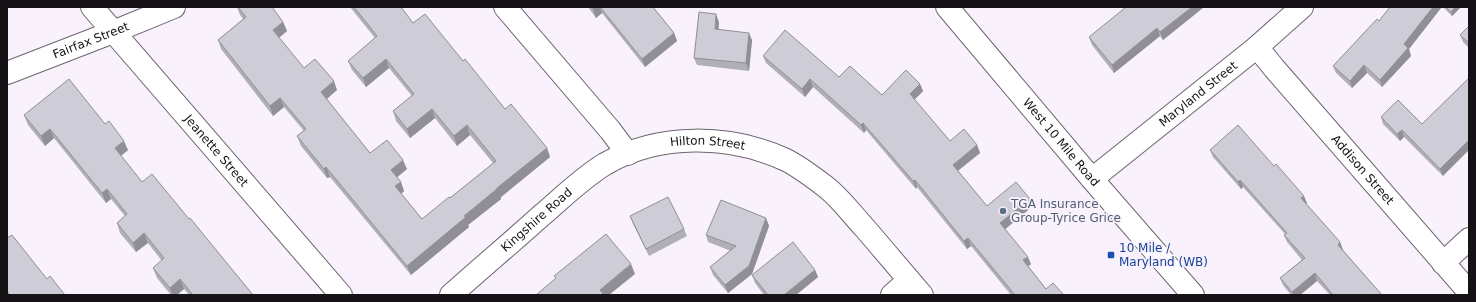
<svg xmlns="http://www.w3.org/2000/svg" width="1476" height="302" viewBox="0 0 1476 302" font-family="'DejaVu Sans',sans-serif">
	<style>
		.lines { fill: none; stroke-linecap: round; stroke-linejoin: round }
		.minor-casing { stroke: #6c656e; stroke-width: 24 }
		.secondary-casing { stroke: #6c656e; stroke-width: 24 }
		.minor { stroke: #fff; stroke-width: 22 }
		.secondary { stroke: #fff; stroke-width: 22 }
		.wall { fill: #b0afb9 }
		.shaded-wall { fill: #908f96 }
		.building { fill: #cdccd7; stroke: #908f96 }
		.service-dot { fill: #5c6f8a; stroke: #f9f1fb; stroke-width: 1.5 }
		.transit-dot { fill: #1a4fb4; stroke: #f9f1fb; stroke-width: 1.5 }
		.labels { text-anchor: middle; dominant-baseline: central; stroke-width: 3.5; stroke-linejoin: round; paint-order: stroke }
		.street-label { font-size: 12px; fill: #151316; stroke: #f9f1fb }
		.service-label { font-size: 12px; fill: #4e5e75; stroke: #f9f1fb; text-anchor: start }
		.transit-label { font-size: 12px; fill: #164399; stroke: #f9f1fb; text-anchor: start }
	</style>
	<rect width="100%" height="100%" fill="#f9f1fb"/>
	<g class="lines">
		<defs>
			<g id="minor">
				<path id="s1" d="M 92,7 L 341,295"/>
				<path d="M 505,7 L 610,130 L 628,154"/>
				<path id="s2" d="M 1257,47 L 1274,68 L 1469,292"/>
				<path id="s3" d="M 7,73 L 113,32 L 174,7"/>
				<path id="s4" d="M 1092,179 L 1257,47 L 1302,7"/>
				<path d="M 1443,263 L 1469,239"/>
				<path id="s5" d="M 451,295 C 481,268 512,242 542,215 C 562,198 582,178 605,164 C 659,133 730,134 786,160 C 800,167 813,177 826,187 C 840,198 851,213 863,226 C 883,249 902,272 922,295"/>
				<path d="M 892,295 L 909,280"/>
			</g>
			<g id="secondary">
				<path id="s6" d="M 947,7 L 1092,179 L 1193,295"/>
			</g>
		</defs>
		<!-- minor casing -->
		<use href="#minor" class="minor-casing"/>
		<!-- secondary casing -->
		<use href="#secondary" class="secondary-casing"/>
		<!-- minor -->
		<use href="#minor" class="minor"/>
		<!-- secondary -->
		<use href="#secondary" class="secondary"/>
	</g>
	<!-- wall -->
	<path class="wall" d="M 237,7 L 272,7 L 283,22 L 287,31 L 279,38 L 304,68 L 337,90 L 327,99 L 370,153 L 407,169 L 397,177 L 404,191 L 401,194 L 422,219 L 450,198 L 493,163 L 470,135 L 457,146 L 435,118 L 410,138 L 396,121 L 393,111 L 412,96 L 389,68 L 366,87 L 352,70 L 348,61 L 375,38 L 350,7 L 401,7 L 413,23 L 463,61 L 505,109 L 547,148 L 550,157 L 501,197 L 501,199 L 468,225 L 469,227 L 411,275 L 330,177 L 327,178 L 301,146 L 297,136 L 304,131 L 284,107 L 273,116 L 221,49 L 218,40 L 243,19 L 240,15 Z
		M 588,7 L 653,7 L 674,33 L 677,41 L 645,67 L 602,13 L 596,18 Z
		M 1204,7 L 1163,40 L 1160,36 L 1114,73 L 1092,45 L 1089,37 Z
		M 1443,7 L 1461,7 L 1452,16 Z
		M 1441,8 L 1409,49 L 1411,56 L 1382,87 L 1367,73 L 1352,88 L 1336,73 L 1333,66 L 1379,21 Z
		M 719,22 L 718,29 L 752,40 L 749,71 L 697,65 L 694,58 Z
		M 1469,26 L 1469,48 L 1463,42 L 1460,35 Z
		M 763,56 L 839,77 L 882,95 L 920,84 L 923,91 L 914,100 L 950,141 L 977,145 L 980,153 L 958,171 L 987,206 L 1033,206 L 1005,229 L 1031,264 L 1028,266 L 1046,289 L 1064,295 L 1011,295 L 971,246 L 967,249 L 917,187 L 916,189 L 866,130 L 864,133 L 813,87 L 805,97 L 766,63 Z
		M 1469,78 L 1443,176 L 1404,137 L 1400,141 L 1383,124 L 1381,117 L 1422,124 Z
		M 24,115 L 105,124 L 128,150 L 121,156 L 142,182 L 189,219 L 253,295 L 189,295 L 184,289 L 177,295 L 171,295 L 157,278 L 153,268 L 162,261 L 148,243 L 136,252 L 120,233 L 117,223 L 125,216 L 111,199 L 106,203 L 54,138 L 45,146 L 28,125 Z
		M 1210,150 L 1307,203 L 1306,204 L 1340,242 L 1343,250 L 1382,295 L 1330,295 L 1317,281 L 1300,295 L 1291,295 L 1283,285 L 1280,278 L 1302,260 L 1287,242 L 1284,235 L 1285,234 L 1243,187 L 1241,189 L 1213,157 Z
		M 630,216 L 684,229 L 687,236 L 649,256 L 633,224 Z
		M 766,218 L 769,226 L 752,274 L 728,293 L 713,275 L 710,267 L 731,251 L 708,242 L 706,235 Z
		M 7,238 L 47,279 L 65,295 L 7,295 Z
		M 815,270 L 818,277 L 796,295 L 764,295 L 755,283 L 752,275 Z"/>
	<!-- shaded-wall -->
	<path class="shaded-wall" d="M 596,7 L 600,7 L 602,13 L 596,18 L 593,9 Z
		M 1192,7 L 1204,7 L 1163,40 L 1160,32 Z
		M 1433,7 L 1440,7 L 1441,8 L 1409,49 L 1411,56 L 1382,87 L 1380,80 L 1404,44 Z
		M 1455,7 L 1461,7 L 1452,16 L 1451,12 Z
		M 716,14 L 719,22 L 718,37 L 715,29 Z
		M 283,22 L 287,31 L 276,40 L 273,30 Z
		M 1157,28 L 1160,36 L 1114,73 L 1112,65 Z
		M 674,33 L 677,41 L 645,67 L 642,59 Z
		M 749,33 L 752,40 L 749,71 L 746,63 Z
		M 386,59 L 389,68 L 366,87 L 363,78 Z
		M 1364,65 L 1367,73 L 1352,88 L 1350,81 Z
		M 810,79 L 813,87 L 805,97 L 802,89 Z
		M 334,81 L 337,90 L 324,101 L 321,92 Z
		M 920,84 L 923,91 L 912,102 L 910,94 Z
		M 280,98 L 284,107 L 273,116 L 270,106 Z
		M 432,109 L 435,118 L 410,138 L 407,129 Z
		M 863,123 L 866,130 L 864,133 L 861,125 Z
		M 467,125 L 470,135 L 457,146 L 454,136 Z
		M 50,129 L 54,138 L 45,146 L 41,136 Z
		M 1402,130 L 1404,137 L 1400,141 L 1397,134 Z
		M 1469,140 L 1469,150 L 1443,176 L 1440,169 Z
		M 124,141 L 128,150 L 118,158 L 115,148 Z
		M 977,145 L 980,153 L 956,172 L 953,165 Z
		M 547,148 L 550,157 L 501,197 L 501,199 L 468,225 L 469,227 L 411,275 L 407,266 L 497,188 Z
		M 403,160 L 407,169 L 395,179 L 391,170 Z
		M 326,167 L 330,177 L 327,178 L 324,169 Z
		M 915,180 L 917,187 L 916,189 L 913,181 Z
		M 1240,180 L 1243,187 L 1241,189 L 1238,182 Z
		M 401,182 L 404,191 L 399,196 L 395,186 Z
		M 107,189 L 111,199 L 106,203 L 102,193 Z
		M 1304,196 L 1307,203 L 1304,206 L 1301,198 Z
		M 1030,199 L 1033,206 L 1003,231 L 1000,223 Z
		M 766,218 L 769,226 L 752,274 L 728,293 L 725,285 Z
		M 144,233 L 148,243 L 136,252 L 133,243 Z
		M 968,238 L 971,246 L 967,249 L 964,241 Z
		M 1340,242 L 1343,250 L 1341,252 L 1338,245 Z
		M 1028,257 L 1031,264 L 1026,268 L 1023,260 Z
		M 631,264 L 635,274 L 609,295 L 602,295 L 600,290 Z
		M 815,270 L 818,277 L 796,295 L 784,295 Z
		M 1315,273 L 1317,281 L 1300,295 L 1293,295 L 1292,292 Z
		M 180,279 L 184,289 L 177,295 L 172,295 L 170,288 Z"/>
	<!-- building -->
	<path class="building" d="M 238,7 L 272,7 L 283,22 L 273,30 L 304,68 L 315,59 L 334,81 L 321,92 L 370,153 L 387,140 L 403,160 L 391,170 L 401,182 L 395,186 L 422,219 L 449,197 L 450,198 L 496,161 L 467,125 L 454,136 L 432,109 L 407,129 L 393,111 L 414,94 L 386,59 L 363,78 L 348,61 L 377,36 L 354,7 L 401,7 L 413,23 L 425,14 L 463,61 L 465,59 L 505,109 L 511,104 L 547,148 L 497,188 L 497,189 L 464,216 L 466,217 L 407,266 L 326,167 L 324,169 L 297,136 L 306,129 L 280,98 L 270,106 L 218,40 L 246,17 Z
		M 592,7 L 596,7 L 593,9 Z
		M 600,7 L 653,7 L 674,33 L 642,59 Z
		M 1126,7 L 1192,7 L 1160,32 L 1157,28 L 1112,65 L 1089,37 Z
		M 1390,7 L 1433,7 L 1404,44 L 1408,48 L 1380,80 L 1364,65 L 1350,81 L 1333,66 L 1377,19 L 1379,21 Z
		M 1446,7 L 1455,7 L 1451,12 Z
		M 699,12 L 716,14 L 715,29 L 749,33 L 746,63 L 694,58 Z
		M 1469,26 L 1469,43 L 1460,35 Z
		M 785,30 L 839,77 L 850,66 L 882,95 L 906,70 L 920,84 L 910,94 L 950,141 L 964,129 L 977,145 L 953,165 L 987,206 L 1016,182 L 1030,199 L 1000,223 L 1028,257 L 1023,260 L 1046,289 L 1053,283 L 1064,295 L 1015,295 L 968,238 L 964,241 L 915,180 L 913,181 L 863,123 L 861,125 L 810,79 L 802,89 L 763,56 Z
		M 1469,78 L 1469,140 L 1440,169 L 1402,130 L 1397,134 L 1381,117 L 1398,100 L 1422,124 Z
		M 69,79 L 105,124 L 109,121 L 124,141 L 115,148 L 142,182 L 152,174 L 189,219 L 190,218 L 253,295 L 193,295 L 180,279 L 170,288 L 153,268 L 164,258 L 144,233 L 133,243 L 117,223 L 127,214 L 107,189 L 102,193 L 50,129 L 41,136 L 24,115 Z
		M 1238,125 L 1274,166 L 1276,164 L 1304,196 L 1301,198 L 1340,242 L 1338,245 L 1382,295 L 1333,295 L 1315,273 L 1292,292 L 1280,278 L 1305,258 L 1284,235 L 1287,233 L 1240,180 L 1238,182 L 1210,150 Z
		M 668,197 L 684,229 L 646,249 L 630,216 Z
		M 721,200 L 766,218 L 749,266 L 725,285 L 710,267 L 736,246 L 706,235 Z
		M 606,234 L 631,264 L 600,290 L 604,295 L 536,295 L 556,278 L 554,276 Z
		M 12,235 L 47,279 L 50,276 L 65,295 L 10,295 L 7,291 L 7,238 Z
		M 793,242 L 815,270 L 784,295 L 768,295 L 752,275 Z"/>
	<!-- markers -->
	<circle class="service-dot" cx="1003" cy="211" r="4"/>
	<rect class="transit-dot" x="1107" y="251" width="8" height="8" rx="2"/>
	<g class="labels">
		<!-- street labels -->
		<g class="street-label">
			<text stroke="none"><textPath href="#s3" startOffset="90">Fairfax Street</textPath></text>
			<text stroke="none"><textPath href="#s4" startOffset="136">Maryland Street</textPath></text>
			<text stroke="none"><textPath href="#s6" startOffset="177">West 10 Mile Road</textPath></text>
			<text stroke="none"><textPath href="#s5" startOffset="309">Hilton Street</textPath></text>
			<text stroke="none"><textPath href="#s1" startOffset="190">Jeanette Street</textPath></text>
			<text stroke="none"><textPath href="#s2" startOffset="162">Addison Street</textPath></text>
			<text stroke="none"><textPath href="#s5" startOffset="114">Kingshire Road</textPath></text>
		</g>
		<!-- service labels -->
		<g class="service-label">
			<text x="1011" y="204">TGA Insurance<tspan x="1011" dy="14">Group-Tyrice Grice</tspan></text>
		</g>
		<!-- transit labels -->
		<g class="transit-label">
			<text x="1119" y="248">10 Mile /<tspan x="1119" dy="14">Maryland (WB)</tspan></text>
		</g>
	</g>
	<!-- border -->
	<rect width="1476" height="302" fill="none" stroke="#151316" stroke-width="16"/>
</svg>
